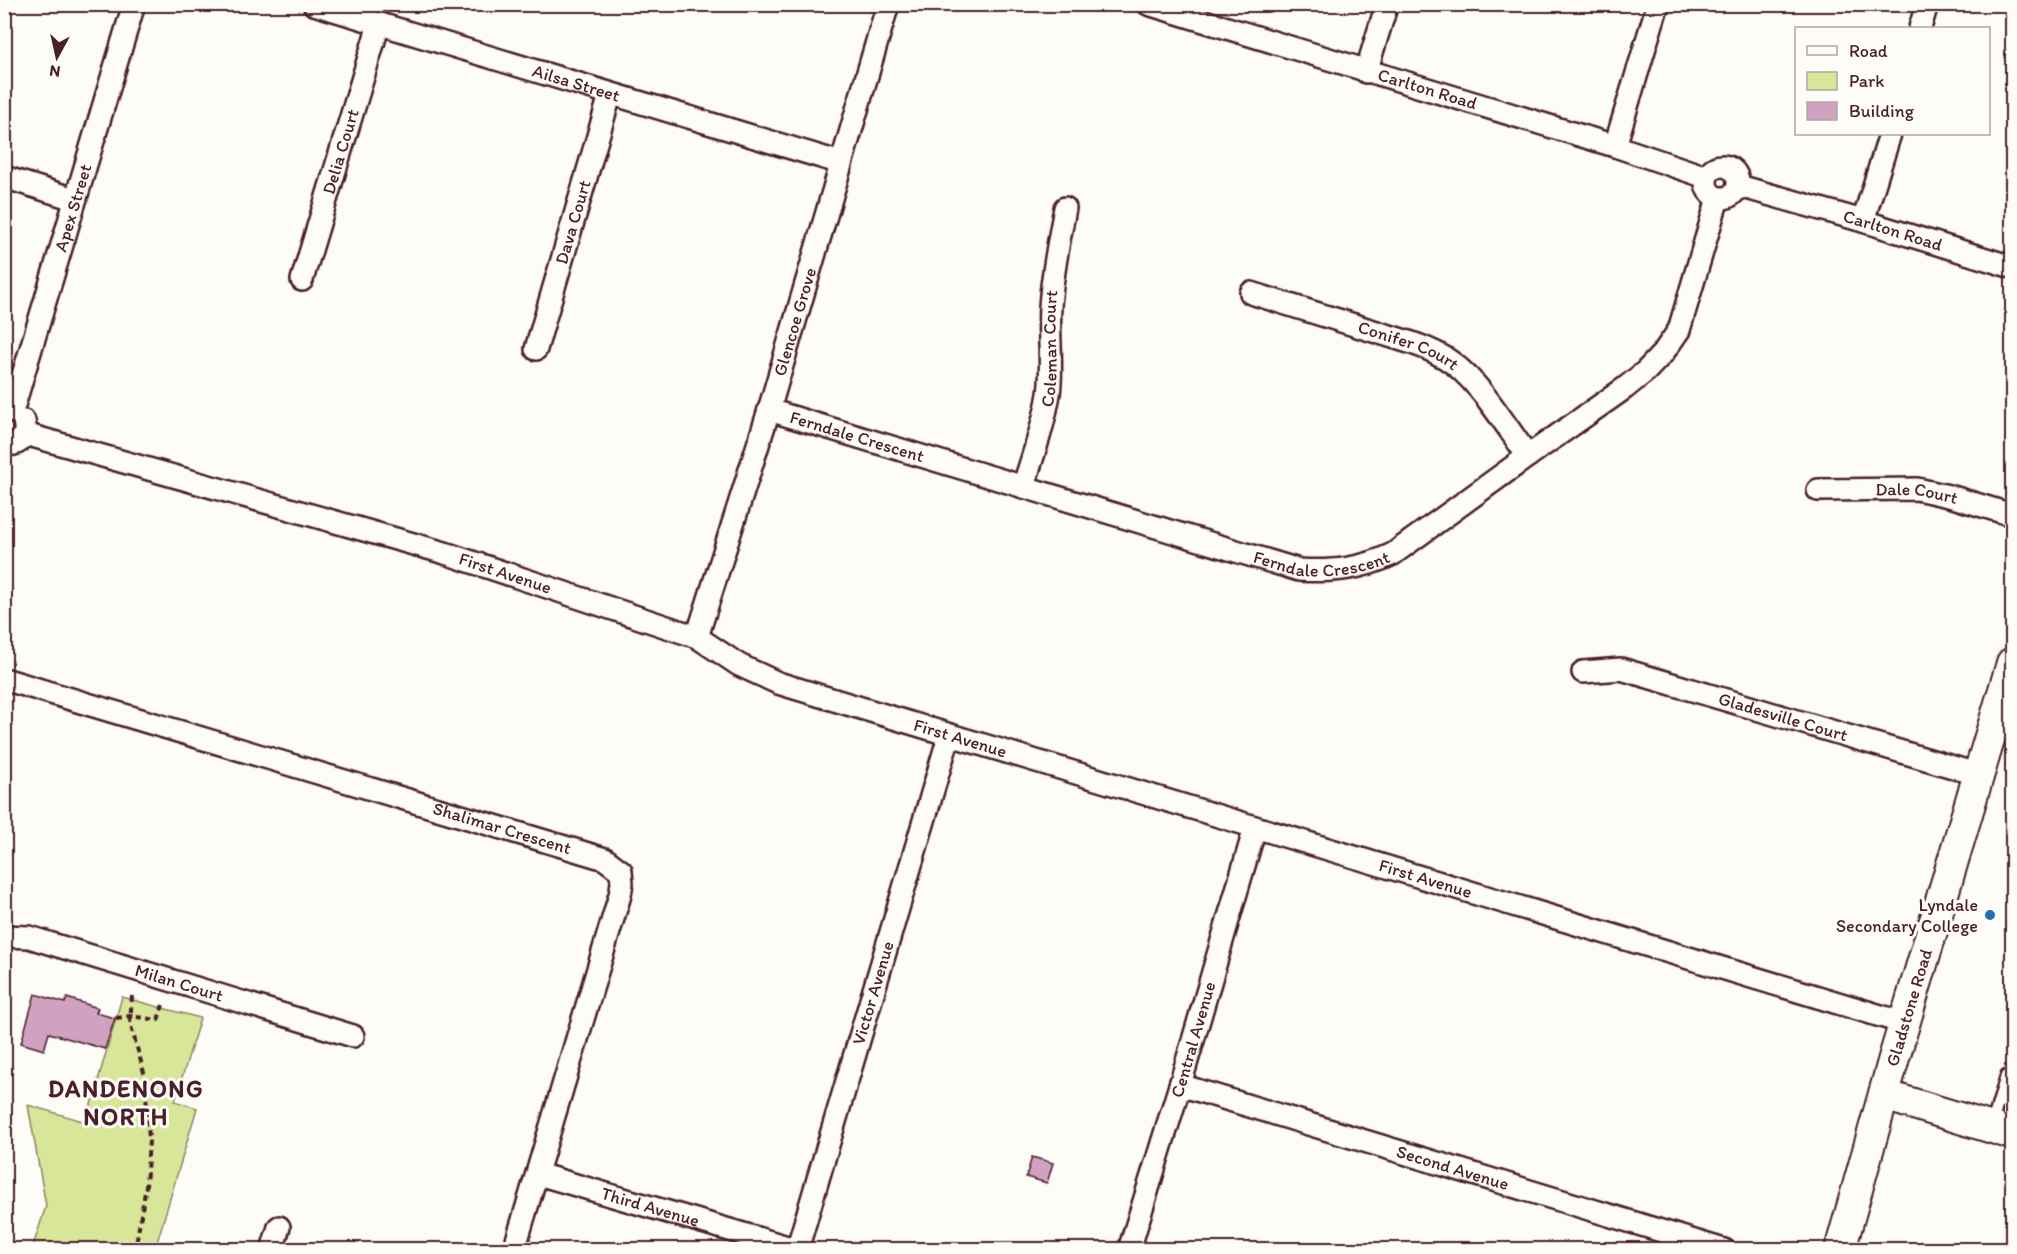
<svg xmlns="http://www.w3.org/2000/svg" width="2017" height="1254" viewBox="0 0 2017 1254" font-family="Itim,sans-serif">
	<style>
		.park { fill: #d7e699; stroke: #908262; stroke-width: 1.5 }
		.building { fill: #d1a1c0; stroke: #4a1f2b; stroke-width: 1.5 }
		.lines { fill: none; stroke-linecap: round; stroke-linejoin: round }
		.service-casing { stroke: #4a1f2b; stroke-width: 15 }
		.minor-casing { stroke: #4a1f2b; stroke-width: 26 }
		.secondary-casing { stroke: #4a1f2b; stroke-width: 34 }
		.path { stroke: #4a1f2b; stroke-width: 4; stroke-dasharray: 6 4.5; stroke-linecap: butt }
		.service { stroke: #fdfcf7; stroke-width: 10 }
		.minor { stroke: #fdfcf7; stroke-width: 21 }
		.secondary { stroke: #fdfcf7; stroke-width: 30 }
		.poi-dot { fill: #1f6fb2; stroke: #fdfcf7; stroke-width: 2 }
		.labels { text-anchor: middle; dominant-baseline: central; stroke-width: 6; stroke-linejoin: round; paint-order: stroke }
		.street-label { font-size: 18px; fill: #4a1f2b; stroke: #fdfcf7 }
		.poi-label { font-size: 18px; fill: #4a1f2b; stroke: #fdfcf7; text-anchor: end }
		.district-label { font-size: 24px; font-weight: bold; letter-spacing: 1.5px; fill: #4a1f2b; stroke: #fdfcf7 }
	</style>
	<rect width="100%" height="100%" fill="#fdfcf7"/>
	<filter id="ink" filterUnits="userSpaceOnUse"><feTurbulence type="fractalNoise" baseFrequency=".0167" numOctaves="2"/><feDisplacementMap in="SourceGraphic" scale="12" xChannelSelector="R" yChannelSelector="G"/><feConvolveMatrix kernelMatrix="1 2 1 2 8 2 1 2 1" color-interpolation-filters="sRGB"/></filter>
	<g filter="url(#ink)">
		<!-- park -->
		<path class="park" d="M 122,997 L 200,1018 L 175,1101 L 197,1108 L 155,1249 L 32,1249 L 46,1206 L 28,1105 L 86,1122 Z"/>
		<!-- building -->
		<path class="building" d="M 35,994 L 65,1003 L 67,998 L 98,1008 L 96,1013 L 115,1018 L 105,1049 L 49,1033 L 44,1050 L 21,1043 Z
			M 1032,1157 L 1053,1163 L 1047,1183 L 1026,1177 Z"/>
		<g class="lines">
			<defs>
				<path id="service" d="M 1991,1127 L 2006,1076"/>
				<g id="minor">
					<path id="s1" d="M 314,4 L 841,163"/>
					<path id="s2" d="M 1148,4 L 1615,146 L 1706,177"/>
					<path d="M 1920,28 L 1927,4"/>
					<path d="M 1366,72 L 1387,4"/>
					<path d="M 1615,146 L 1658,4"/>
					<circle cx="1722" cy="182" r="16"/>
					<path d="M 4,177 L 74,199"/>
					<path id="s3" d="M 1739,186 L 1863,221 L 2012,267"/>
					<path d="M 1863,221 L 1890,134"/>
					<path id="s4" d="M 302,280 L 379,24"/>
					<path id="s5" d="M 1251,293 L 1412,343 C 1427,348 1441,354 1454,364 C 1484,388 1505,425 1528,456"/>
					<path id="s6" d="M 536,349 L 610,95"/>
					<path id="s7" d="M 769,410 L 1299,570 C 1333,572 1362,569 1393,554 L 1528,456 L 1625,388 L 1646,371 L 1663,353 L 1679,330 L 1718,198"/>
					<path id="s8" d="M 12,412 L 134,4"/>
					<path id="s9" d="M 25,434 L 445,553 L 697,637 L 739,665 L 778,683 L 1904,1023"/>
					<path d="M 4,444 C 20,447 28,436 24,421"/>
					<path id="s10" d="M 1023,487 C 1033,456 1044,425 1049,394 C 1053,365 1048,336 1050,307 C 1052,274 1059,241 1065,208"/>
					<path id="s11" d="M 1818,490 L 1917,489 L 1953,497 L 2012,515"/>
					<path id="s12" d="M 697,637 L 769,410 L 888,4"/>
					<path id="s13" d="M 1583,672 L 1621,669 L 1980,775"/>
					<path id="s14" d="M 4,679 L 605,859 L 621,871 L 622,883 L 620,895 L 514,1250"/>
					<path id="s15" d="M 4,936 L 29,937 L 353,1036"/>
					<path id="s16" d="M 1180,1085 L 1724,1250"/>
					<path id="s17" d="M 538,1174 L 798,1250"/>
					<path d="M 272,1250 L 279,1227"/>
					<path id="s18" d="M 797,1250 L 949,736"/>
					<path id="s19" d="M 1129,1250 L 1180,1085 L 1255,828"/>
				</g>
				<g id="secondary">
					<path d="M 1884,1095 L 2012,1134"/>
					<path id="s20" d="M 1840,1250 L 1894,1058 L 2012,663"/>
				</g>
			</defs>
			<!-- service casing -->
			<use href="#service" class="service-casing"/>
			<!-- minor casing -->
			<use href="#minor" class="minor-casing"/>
			<!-- secondary casing -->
			<use href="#secondary" class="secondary-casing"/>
			<!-- path -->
			<path class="path" d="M 132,996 L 130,1023 L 145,1076 L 149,1141 L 146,1186 L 135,1250
				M 116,1018 L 130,1016 L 158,1020 L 163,1005"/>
			<!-- service -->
			<use href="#service" class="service"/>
			<!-- minor -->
			<use href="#minor" class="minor"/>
			<!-- secondary -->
			<use href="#secondary" class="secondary"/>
		</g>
	</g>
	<!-- markers -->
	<circle class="poi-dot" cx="1990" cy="915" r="6"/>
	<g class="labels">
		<!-- street labels -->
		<g class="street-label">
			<text stroke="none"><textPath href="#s1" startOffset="274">Ailsa Street</textPath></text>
			<text stroke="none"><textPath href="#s2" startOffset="292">Carlton Road</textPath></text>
			<text stroke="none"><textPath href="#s4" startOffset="134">Delia Court</textPath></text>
			<text stroke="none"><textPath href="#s8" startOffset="213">Apex Street</textPath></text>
			<text stroke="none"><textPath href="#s6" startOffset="132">Dava Court</textPath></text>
			<text stroke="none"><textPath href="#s3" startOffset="160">Carlton Road</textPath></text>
			<text stroke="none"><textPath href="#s12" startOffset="330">Glencoe Grove</textPath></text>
			<text stroke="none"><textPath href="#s10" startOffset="142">Coleman Court</textPath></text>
			<text stroke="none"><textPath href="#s5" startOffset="166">Conifer Court</textPath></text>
			<text stroke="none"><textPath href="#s7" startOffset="92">Ferndale Crescent</textPath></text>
			<text stroke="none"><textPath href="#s11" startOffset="99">Dale Court</textPath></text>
			<text stroke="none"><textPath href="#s7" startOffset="576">Ferndale Crescent</textPath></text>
			<text stroke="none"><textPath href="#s9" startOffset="500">First Avenue</textPath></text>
			<text stroke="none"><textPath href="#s13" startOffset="207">Gladesville Court</textPath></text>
			<text stroke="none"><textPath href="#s9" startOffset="986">First Avenue</textPath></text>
			<text stroke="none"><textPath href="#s14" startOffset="520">Shalimar Crescent</textPath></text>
			<text stroke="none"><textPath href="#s9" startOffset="1472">First Avenue</textPath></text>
			<text stroke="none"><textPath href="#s15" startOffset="182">Milan Court</textPath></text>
			<text stroke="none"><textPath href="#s18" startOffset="268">Victor Avenue</textPath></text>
			<text stroke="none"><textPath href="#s20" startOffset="252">Gladstone Road</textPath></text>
			<text stroke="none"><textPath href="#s19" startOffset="220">Central Avenue</textPath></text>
			<text stroke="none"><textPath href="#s16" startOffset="285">Second Avenue</textPath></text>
			<text stroke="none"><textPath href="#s17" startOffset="117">Third Avenue</textPath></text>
		</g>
		<!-- poi labels -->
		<g class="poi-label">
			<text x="1978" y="905">Lyndale<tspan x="1978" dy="21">Secondary College</tspan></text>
		</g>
		<!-- district labels -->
		<g class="district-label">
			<text x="126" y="1088">DANDENONG<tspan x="126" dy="28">NORTH</tspan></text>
		</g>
	</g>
	<!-- margin -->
	<rect width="2017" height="1254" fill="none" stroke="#fdfcf7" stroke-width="24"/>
	<rect x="12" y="12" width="1993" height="1230" fill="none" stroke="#4a1f2b" stroke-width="2" filter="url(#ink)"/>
	<!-- legend -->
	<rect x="1795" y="27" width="195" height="108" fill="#fdfcf7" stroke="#b5a4a5" stroke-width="1.5"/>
	<rect x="1807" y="46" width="30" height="9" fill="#fdfcf7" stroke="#b5a4a5" stroke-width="1.5"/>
	<text x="1849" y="57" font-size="18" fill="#4a1f2b">Road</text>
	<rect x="1807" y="72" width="30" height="18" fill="#d7e699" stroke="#b5a4a5" stroke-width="1.5"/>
	<text x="1849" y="87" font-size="18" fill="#4a1f2b">Park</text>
	<rect x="1807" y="102" width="30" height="18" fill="#d1a1c0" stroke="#b5a4a5" stroke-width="1.5"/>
	<text x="1849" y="117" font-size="18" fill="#4a1f2b">Building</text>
	<!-- north arrow -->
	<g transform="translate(57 57) rotate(188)" stroke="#fdfcf7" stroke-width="4.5" paint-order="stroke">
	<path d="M0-4.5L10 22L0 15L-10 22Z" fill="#4a1f2b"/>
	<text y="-9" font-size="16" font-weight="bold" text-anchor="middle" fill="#4a1f2b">N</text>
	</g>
</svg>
